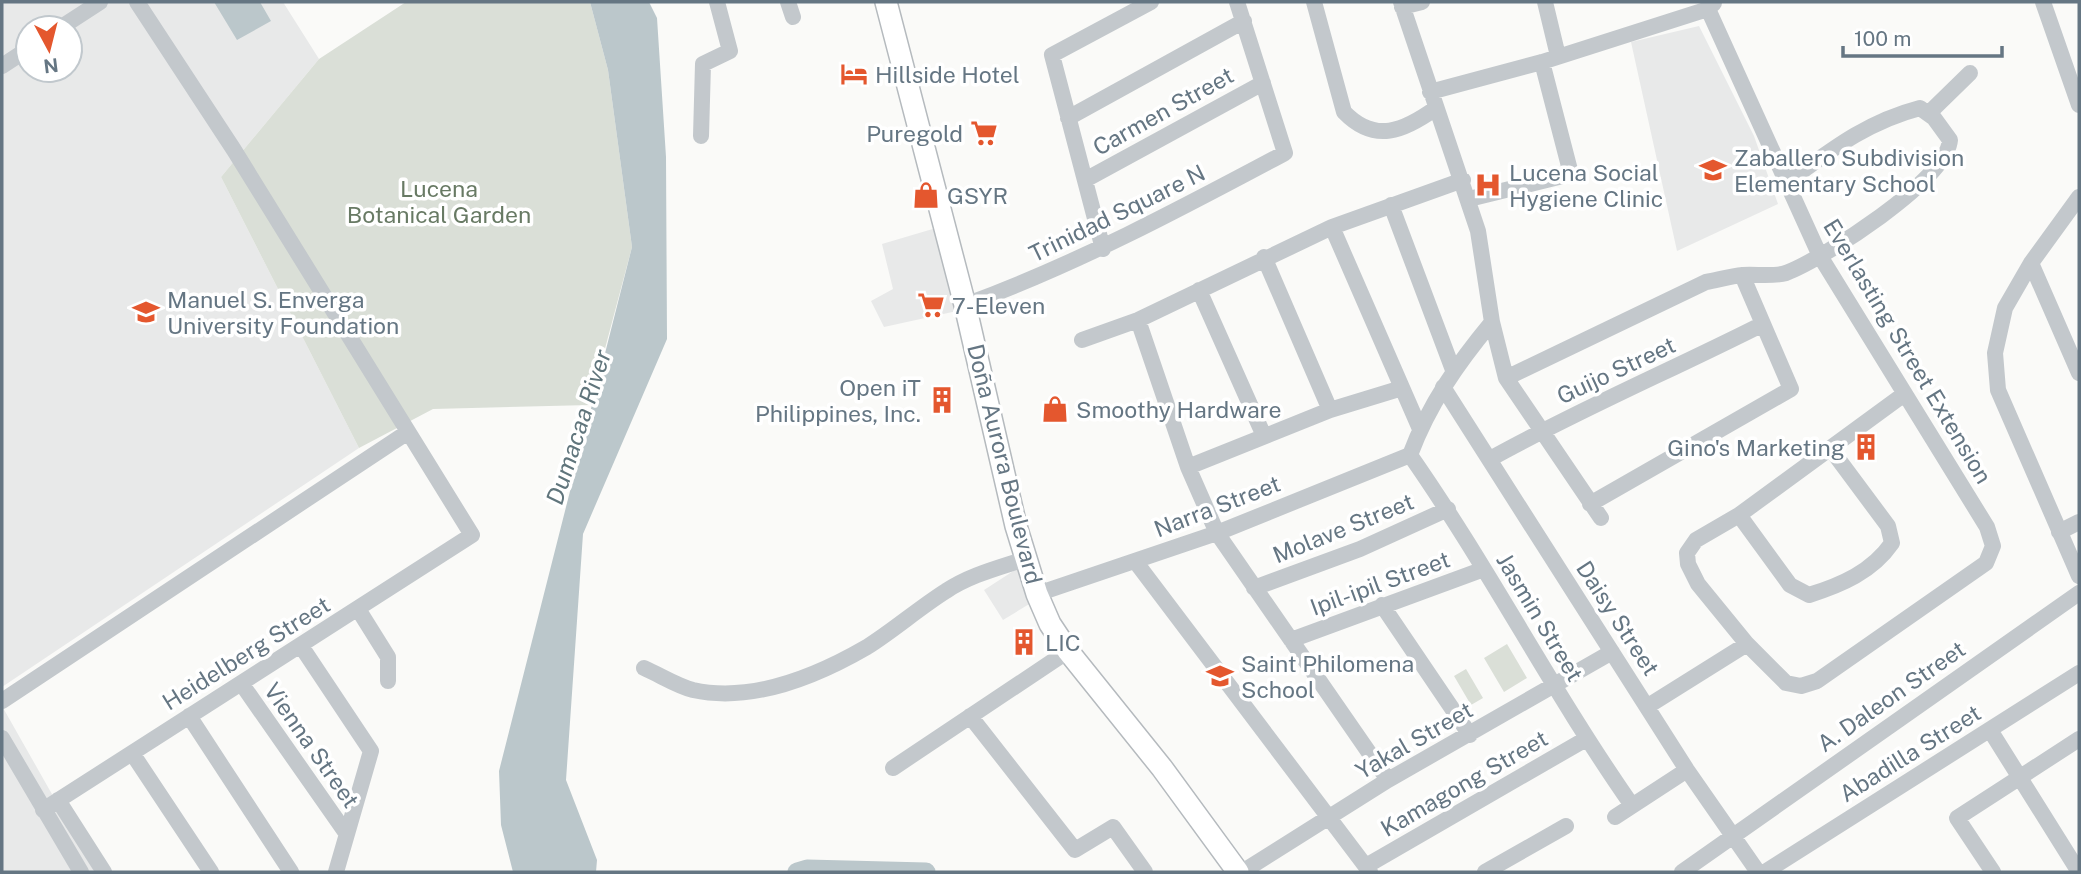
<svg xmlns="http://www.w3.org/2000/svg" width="2081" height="874" viewBox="0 0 2081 874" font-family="'Public Sans',sans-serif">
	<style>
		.built { fill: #e8e9e9; fill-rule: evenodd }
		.green { fill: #dadfd7 }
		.water { fill: #bbc7cb }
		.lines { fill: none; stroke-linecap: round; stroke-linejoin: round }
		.river { stroke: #bbc7cb; stroke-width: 19 }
		.major-casing { stroke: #b5babe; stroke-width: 24 }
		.minor { stroke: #c3c8cc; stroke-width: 16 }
		.major { stroke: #fff; stroke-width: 21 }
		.labels { text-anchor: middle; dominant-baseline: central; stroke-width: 7; stroke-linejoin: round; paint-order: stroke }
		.poi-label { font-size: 23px; fill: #657683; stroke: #fff; text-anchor: start }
		.street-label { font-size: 23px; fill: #657683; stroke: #fff }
		.park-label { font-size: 23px; fill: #687a64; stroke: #fff }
		.water-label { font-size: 24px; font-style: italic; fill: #60757c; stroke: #fff }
	</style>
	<rect width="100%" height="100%" fill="#fafaf8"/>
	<!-- built -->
	<path class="built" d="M 2,2 L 283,2 L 319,59 L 221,177 L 359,448 L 2,687 ZM 28,28 L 70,28 L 70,70 L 28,70 Z
		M 1699,26 L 1754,136 L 1778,204 L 1677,251 L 1631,42 Z
		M 936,228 L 957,311 L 884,327 L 871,301 L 893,289 L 882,244 Z
		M 1018,568 L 1031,603 L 1003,620 L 984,590 Z
		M 2,706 L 95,870 L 91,872 L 2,872 Z"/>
	<!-- green -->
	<path class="green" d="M 406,2 L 590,2 L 608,70 L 632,247 L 590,405 L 433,409 L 359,448 L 221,177 L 319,59 Z
		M 1507,644 L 1527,678 L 1504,692 L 1484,658 Z
		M 1466,669 L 1483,698 L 1471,705 L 1454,676 Z"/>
	<!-- water -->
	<path class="water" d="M 214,2 L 260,2 L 271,21 L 237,40 Z
		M 590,2 L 649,2 L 657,18 L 666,157 L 667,339 L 583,534 L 566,780 L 597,860 L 596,872 L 513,872 L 501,825 L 499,771 L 632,247 L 608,70 Z"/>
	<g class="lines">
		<!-- river -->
		<path class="river" d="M 797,872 L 807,869 L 926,872"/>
		<defs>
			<path id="major" d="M 886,2 L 965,305 L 1016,526 L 1037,594 L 1050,624 L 1068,651 L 1162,768 L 1238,872"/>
		</defs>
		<!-- major casing -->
		<use href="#major" class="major-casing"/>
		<!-- minor -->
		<path class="minor" d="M 788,2 L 793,17
			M 1314,2 L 1344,112 C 1375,144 1404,131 1436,108
			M 1401,2 L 1478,231 L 1492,322 L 1506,378 L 1601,518
			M 1545,2 L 1558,56
			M 2043,2 L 2079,105
			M 1402,7 L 1422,2
			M 1708,9 L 1820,256 L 1987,527 L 1993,546 L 1986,563 L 1817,681 L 1801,686 L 1786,683 L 1747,644 L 1698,584 L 1688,564 L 1687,553 L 1696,540 L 1739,515 L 1903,395
			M 60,28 L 100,2
			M 2,66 L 28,49
			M 1430,92 L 1542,62 L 1708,9 L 1714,3
			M 1928,114 L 1970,73
			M 1068,118 L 1244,21
			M 701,136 L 703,64 L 730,51 L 717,2
			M 1085,180 L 1263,83
			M 2079,197 L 2031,263 L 2005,308 L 1995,353 L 1998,390 L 2079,576
			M 1469,199 L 1571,174 L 1542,62
			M 1391,205 L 1453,370
			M 1332,227 L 1420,429
			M 1103,249 L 1052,55 L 1151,2
			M 1264,257 L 1330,410
			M 2031,263 L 2079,373
			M 1199,290 L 1264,436
			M 965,305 C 1077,264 1180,209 1285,153 L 1237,2
			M 1138,320 L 1188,467 L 1217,533 L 1388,780
			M 1082,340 L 1138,320 L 1332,227 L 1463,180
			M 1506,378 L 1706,282 C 1718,280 1730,276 1743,275 C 1756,274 1773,277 1786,273 C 1823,259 1947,180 1950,140 L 1934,118 L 1920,108 C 1866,122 1830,151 1786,183
			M 1443,387 L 1687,770 L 1758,872
			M 1410,455 C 1489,568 1552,691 1631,804
			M 1410,455 C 1429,404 1458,363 1492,322
			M 1490,459 C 1578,410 1672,370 1763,324
			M 1188,467 L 1330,410 L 1402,388
			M 1590,504 L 1791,389 L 1742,275
			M 1739,515 L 1790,585 L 1809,595 C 1841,585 1872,572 1892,543 L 1888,526 L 1830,448
			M 2059,532 L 2079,522
			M 1135,561 L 1370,872
			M 1254,588 L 1360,549 L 1448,509
			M 1037,594 L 1217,533 L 1410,455
			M 1382,605 L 1470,735
			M 358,609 L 388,657 L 388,681
			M 1291,640 L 1484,569
			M 301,646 L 371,751 L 336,872
			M 644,668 C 660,675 677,686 693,690 C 752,703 817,676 867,647 C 894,630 919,608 946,591 C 970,575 998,568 1025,559
			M 241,683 L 346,833
			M 2,701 L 408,432
			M 1648,706 L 1747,644
			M 189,716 L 291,872
			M 970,716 L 1075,850 L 1113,827 L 1145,872
			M 1990,730 L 2079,872
			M 2,738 L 81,872
			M 132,753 L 211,872
			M 893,768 L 1068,651
			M 58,800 L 104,872
			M 43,810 L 472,535 L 234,150 L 137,2
			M 1615,817 L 1687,770
			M 1366,866 L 1586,739
			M 1242,872 L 1388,780 L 1612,652
			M 1485,872 L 1566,826
			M 1682,872 L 2079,593
			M 1765,872 L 2079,673
			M 1993,872 L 1957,818 L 2079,739"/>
		<!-- major -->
		<use href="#major" class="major"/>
	</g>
	<!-- icons -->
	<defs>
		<symbol id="hotel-bare" viewBox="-9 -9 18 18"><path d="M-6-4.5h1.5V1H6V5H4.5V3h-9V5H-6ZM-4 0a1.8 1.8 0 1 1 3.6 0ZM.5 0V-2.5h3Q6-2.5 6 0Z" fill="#e4572e" stroke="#fff" stroke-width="2.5" paint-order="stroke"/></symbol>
		<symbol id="supermarket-bare" viewBox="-9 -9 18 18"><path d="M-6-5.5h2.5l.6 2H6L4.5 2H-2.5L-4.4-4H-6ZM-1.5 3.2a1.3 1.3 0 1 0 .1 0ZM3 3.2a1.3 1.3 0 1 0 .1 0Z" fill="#e4572e" stroke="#fff" stroke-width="2.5" paint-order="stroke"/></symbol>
		<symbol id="school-bare" viewBox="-9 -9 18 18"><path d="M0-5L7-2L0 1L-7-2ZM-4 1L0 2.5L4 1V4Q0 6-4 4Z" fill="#e4572e" stroke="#fff" stroke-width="2.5" paint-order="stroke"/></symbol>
		<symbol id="hospital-bare" viewBox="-9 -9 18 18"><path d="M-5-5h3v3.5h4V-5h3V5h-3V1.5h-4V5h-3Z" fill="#e4572e" stroke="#fff" stroke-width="2.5" paint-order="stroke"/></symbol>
		<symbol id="shop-bare" viewBox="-9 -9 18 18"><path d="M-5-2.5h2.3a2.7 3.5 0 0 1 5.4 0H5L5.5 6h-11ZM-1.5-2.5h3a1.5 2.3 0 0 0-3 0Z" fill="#e4572e" stroke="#fff" stroke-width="2.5" paint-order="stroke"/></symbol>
		<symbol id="university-bare" viewBox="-9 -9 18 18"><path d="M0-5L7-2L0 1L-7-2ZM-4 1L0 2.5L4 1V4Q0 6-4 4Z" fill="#e4572e" stroke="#fff" stroke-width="2.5" paint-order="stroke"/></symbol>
		<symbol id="building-bare" viewBox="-9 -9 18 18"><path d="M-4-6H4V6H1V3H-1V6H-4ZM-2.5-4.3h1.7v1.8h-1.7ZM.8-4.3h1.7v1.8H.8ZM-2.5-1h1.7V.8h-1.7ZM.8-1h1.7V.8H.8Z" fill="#e4572e" stroke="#fff" stroke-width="2.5" paint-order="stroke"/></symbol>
	</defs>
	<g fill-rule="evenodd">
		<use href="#hotel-bare" x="835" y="55" width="38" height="38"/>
		<use href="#supermarket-bare" x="965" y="114" width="38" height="38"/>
		<use href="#school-bare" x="1694" y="151" width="38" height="38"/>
		<use href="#hospital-bare" x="1469" y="166" width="38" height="38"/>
		<use href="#shop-bare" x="907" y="176" width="38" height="38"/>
		<use href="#supermarket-bare" x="912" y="286" width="38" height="38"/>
		<use href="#university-bare" x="127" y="293" width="38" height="38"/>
		<use href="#building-bare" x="923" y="381" width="38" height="38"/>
		<use href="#shop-bare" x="1036" y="390" width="38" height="38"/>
		<use href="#building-bare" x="1847" y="428" width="38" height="38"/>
		<use href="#building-bare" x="1005" y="623" width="38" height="38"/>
		<use href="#school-bare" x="1201" y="657" width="38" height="38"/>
	</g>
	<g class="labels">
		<!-- poi labels -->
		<g class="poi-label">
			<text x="875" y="74">Hillside Hotel</text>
			<text x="963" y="133" text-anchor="end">Puregold</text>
			<text x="1734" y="157">Zaballero Subdivision<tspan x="1734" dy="26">Elementary School</tspan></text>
			<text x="1509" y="172">Lucena Social<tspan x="1509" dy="26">Hygiene Clinic</tspan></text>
			<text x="947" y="195">GSYR</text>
			<text x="167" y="299">Manuel S. Enverga<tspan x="167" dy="26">University Foundation</tspan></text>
			<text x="952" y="305">7-Eleven</text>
			<text x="921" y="387" text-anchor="end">Open iT<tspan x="921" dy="26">Philippines, Inc.</tspan></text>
			<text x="1076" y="409">Smoothy Hardware</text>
			<text x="1845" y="447" text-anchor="end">Gino's Marketing</text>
			<text x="1045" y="642">LIC</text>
			<text x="1241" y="663">Saint Philomena<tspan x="1241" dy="26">School</tspan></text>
		</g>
		<!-- street labels -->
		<g class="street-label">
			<text transform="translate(1163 111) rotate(-29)">Carmen Street</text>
			<text transform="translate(1117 213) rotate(-26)">Trinidad Square N</text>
			<text transform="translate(1908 351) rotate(59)">Everlasting Street Extension</text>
			<text transform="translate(1616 370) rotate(-25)">Guijo Street</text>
			<text transform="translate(1005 464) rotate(76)">Doña Aurora Boulevard</text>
			<text transform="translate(1217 506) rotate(-21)">Narra Street</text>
			<text transform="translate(1343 528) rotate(-22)">Molave Street</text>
			<text transform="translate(1380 583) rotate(-20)">Ipil-ipil Street</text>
			<text transform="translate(1540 617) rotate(59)">Jasmin Street</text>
			<text transform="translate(1618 618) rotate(57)">Daisy Street</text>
			<text transform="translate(246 653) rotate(-32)">Heidelberg Street</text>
			<text transform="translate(1891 696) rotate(-35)">A. Daleon Street</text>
			<text transform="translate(1414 740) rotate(-30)">Yakal Street</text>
			<text transform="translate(312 745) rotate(55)">Vienna Street</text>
			<text transform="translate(1910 753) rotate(-32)">Abadilla Street</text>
			<text transform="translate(1464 783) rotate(-30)">Kamagong Street</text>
		</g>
		<!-- park labels -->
		<g class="park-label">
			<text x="439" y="188">Lucena<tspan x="439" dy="26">Botanical Garden</tspan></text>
		</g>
		<!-- water labels -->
		<g class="water-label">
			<text transform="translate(578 427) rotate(-72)">Dumacaa River</text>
		</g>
	</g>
	<!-- border -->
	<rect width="2081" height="874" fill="none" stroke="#657683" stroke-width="7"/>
	<!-- north arrow -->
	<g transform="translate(49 49) rotate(173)"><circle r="33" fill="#ffffff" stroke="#c1c8cd" stroke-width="2"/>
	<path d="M0-5L12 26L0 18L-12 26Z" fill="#e4572e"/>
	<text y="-10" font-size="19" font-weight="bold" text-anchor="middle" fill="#657683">N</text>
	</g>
	<!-- scale -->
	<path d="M1843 46v10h159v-10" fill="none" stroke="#657683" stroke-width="3.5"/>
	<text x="1854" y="46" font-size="21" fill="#657683" stroke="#ffffff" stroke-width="5" paint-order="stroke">100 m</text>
</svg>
